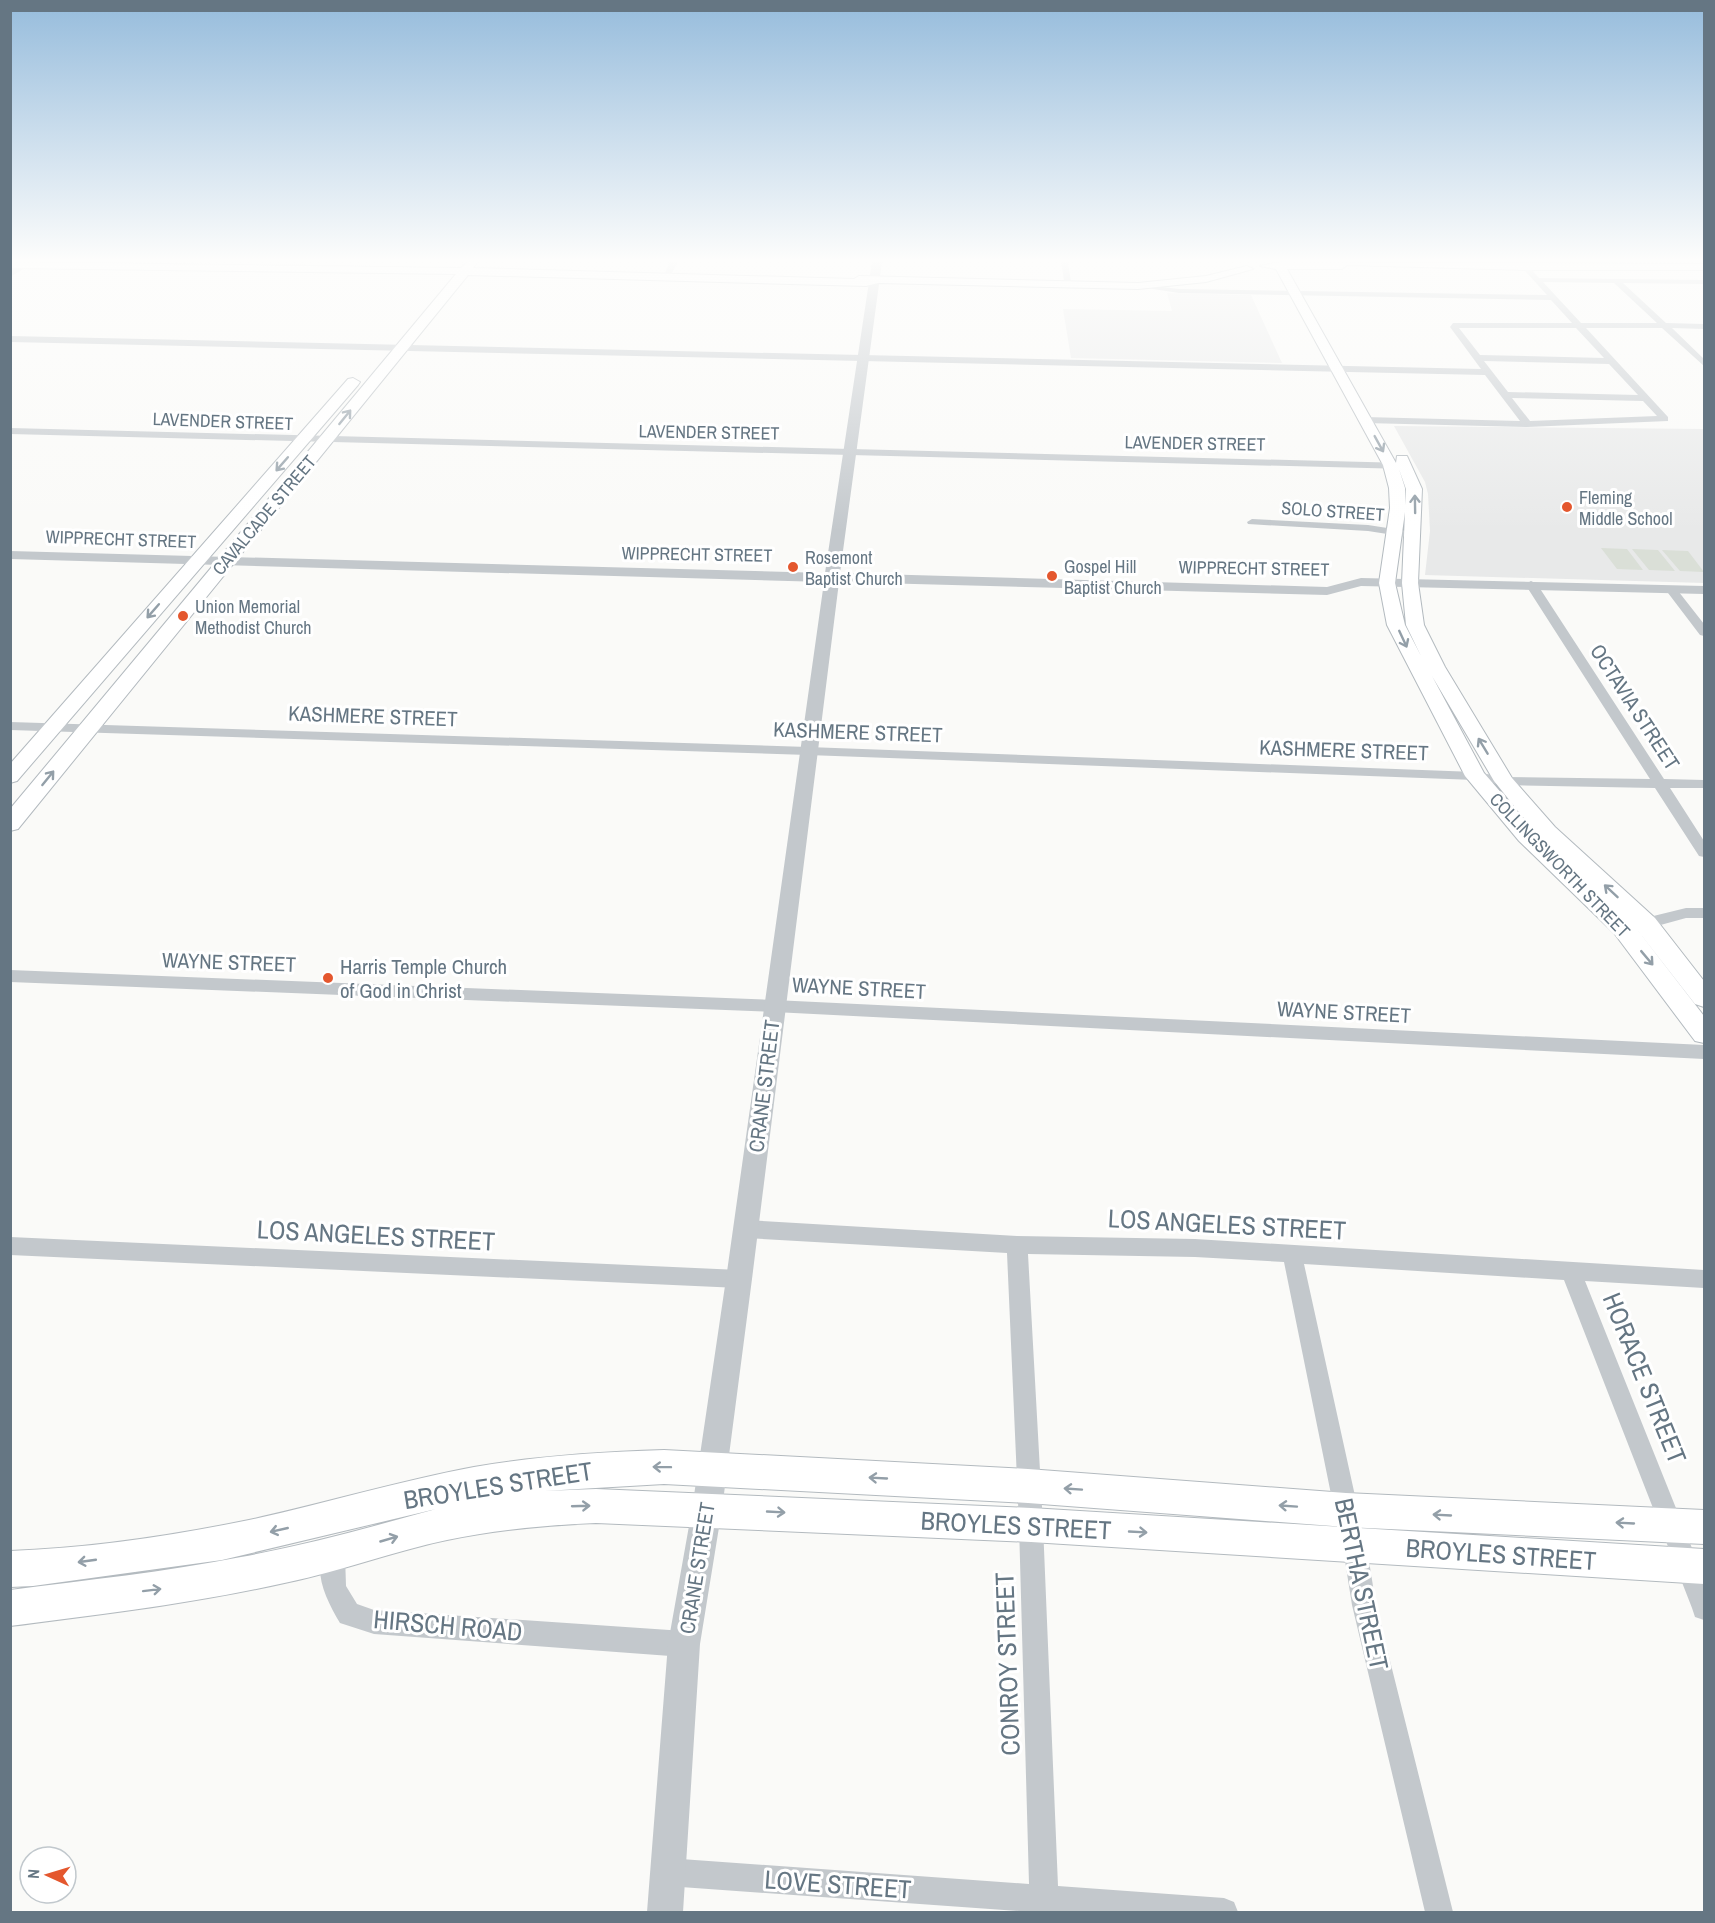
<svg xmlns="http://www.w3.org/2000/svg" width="1715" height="1923" viewBox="0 0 1715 1923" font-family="'Archivo Narrow',sans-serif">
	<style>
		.built { fill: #e8e9e9 }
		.green { fill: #dadfd7 }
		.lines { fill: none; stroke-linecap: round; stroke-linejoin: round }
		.secondary-casing { stroke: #b3babf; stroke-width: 2 }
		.minor { fill: #c3c8cc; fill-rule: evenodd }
		.tertiary { fill: #c3c8cc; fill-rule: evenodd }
		.secondary { fill: #fff; fill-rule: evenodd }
		.oneway { stroke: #939fa8 }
		.poi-dot { fill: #e4572e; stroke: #fff; stroke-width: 2 }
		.labels { text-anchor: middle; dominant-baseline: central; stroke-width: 6; stroke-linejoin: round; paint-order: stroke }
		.far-street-label { font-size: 18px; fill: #657683; stroke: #fff }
		.far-poi-label { font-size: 18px; fill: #657683; stroke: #fff; text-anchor: start }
		.street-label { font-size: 21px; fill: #657683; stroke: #fff }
		.poi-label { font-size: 21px; fill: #657683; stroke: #fff; text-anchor: start }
		.near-street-label { font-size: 26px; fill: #657683; stroke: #fff }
	</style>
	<rect width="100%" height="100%" fill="#fafaf8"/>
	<!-- built -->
	<path class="built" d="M 1167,293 L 1251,295 L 1282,363 L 1071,358 L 1063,309 L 1172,311 Z
		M 1394,426 L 1704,429 L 1704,583 L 1425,575 L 1430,531 L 1428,494 L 1425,482 Z"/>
	<!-- green -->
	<path class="green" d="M 1601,548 L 1627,549 L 1643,570 L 1617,569 Z
		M 1632,549 L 1658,550 L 1675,571 L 1649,570 Z
		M 1662,550 L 1688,551 L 1704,572 L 1680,571 Z"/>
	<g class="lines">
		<defs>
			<path id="secondary" d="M 10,262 L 461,268 L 467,262 L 477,262 L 473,268 L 854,279 L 859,276 L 1138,283 L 1206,276 L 1247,266 L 1253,269 L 1206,282 L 1138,289 L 878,283 L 866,286 L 468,275 L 18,829 L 10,831 L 10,809 L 456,274 L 10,268 Z
				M 1279,262 L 1704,264 L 1704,270 L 1526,270 L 1347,265 L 1342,269 L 1287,269 L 1396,463 L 1397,456 L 1407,456 L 1422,489 L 1418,583 L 1424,625 L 1445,667 L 1512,778 L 1555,827 L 1655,918 L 1704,981 L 1704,1007 L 1695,1004 L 1632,923 L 1704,1016 L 1704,1043 L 1695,1041 L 1614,933 L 1519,841 L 1465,776 L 1387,625 L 1379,583 L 1390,508 L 1389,488 L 1383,465 L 1276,269 L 1260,266 ZM 1399,469 L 1406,489 L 1406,505 L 1405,488 ZM 1405,512 L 1402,583 L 1406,625 L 1421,656 L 1405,625 L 1395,583 ZM 1432,676 L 1494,781 L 1531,827 L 1484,773 Z
				M 353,378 L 360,382 L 358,385 L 17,781 L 10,783 L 10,764 L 348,379 Z
				M 664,1450 L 1028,1469 L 1346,1493 L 1704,1510 L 1704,1544 L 1346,1527 L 1028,1503 L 664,1484 L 544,1491 L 596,1489 L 1031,1508 L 1704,1549 L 1704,1584 L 1031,1542 L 596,1523 C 546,1525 496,1530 447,1540 C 394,1551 342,1571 289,1582 C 197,1603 104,1614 10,1626 L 10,1590 C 87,1580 165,1572 241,1557 C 307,1545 371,1527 436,1509 L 222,1560 L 33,1586 L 10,1587 L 10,1551 C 90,1548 171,1536 249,1520 C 324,1504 398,1481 474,1467 C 537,1456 600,1452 664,1450 Z"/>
		</defs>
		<!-- secondary casing -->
		<use href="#secondary" class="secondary-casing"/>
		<!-- minor -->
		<path class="minor" d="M 670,262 L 678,262 L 668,280 L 662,280 Z
			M 1061,262 L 1068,262 L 1072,288 L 1065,286 Z
			M 1517,262 L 1524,262 L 1539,278 L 1704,280 L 1704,284 L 1623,283 L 1666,323 L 1704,324 L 1704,329 L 1672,328 L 1704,359 L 1704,366 L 1662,328 L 1586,328 L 1668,417 L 1668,421 L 1527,427 L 1365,423 L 1360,420 L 1365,417 L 1520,421 L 1485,375 L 10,342 L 10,336 L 1481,369 L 1450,327 L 1453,323 L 1572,323 L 1551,300 L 1179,293 L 1134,286 L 1138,284 L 1179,289 L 1547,295 ZM 1543,282 L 1614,283 L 1657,323 L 1581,323 ZM 1459,328 L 1576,328 L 1604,358 L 1480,355 ZM 1484,361 L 1609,364 L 1638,395 L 1508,392 ZM 1512,398 L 1643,401 L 1657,416 L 1530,421 Z
			M 10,428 L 1406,463 L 1411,466 L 1406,469 L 10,434 Z
			M 1252,519 L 1368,525 L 1413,532 L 1419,535 L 1413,538 L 1368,531 L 1248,524 L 1247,522 Z
			M 1531,581 L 1537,584 L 1664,779 L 1704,780 L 1704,788 L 1670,788 L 1704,841 L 1704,857 L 1699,856 L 1655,788 L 1504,785 L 1475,780 L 808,755 L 10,730 L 10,722 L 808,747 L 1475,772 L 1504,777 L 1650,779 L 1525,584 Z
			M 1667,587 L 1675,587 L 1704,624 L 1704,636 L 1700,635 L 1665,589 Z
			M 1686,908 L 1704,908 L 1704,918 L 1686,918 L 1635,932 L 1627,926 L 1629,922 Z
			M 10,970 L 774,1000 L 1704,1045 L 1704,1059 L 774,1012 L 10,982 Z
			M 746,1220 L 1017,1236 L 1195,1239 L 1704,1270 L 1704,1288 L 1585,1281 L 1704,1578 L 1704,1620 L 1695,1617 L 1692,1608 L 1564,1280 L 1304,1264 L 1359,1514 L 1355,1522 L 1347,1526 L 1339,1522 L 1335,1514 L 1284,1262 L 1195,1257 L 1028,1254 L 1043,1525 L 1058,1886 L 1224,1898 L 1234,1902 L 1238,1912 L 1032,1912 L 667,1886 L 657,1882 L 653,1872 L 657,1862 L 667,1858 L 1029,1884 L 1019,1525 L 1007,1253 L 746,1238 L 739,1235 L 736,1229 L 739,1223 Z
			M 10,1237 L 739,1270 L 746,1272 L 749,1279 L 746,1286 L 739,1288 L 10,1255 Z
			M 1354,1530 L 1362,1534 L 1366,1542 L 1376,1605 L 1453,1912 L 1425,1912 L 1352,1605 L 1342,1542 L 1346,1534 Z
			M 333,1543 L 342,1546 L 345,1555 L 346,1586 L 357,1604 L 374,1610 L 684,1631 L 693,1635 L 697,1644 L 693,1653 L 684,1657 L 374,1634 L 340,1623 C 326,1599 313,1574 324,1546 Z"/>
		<!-- tertiary -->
		<path class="tertiary" d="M 24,262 L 35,262 L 10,277 L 10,270 Z
			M 872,262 L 882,262 L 840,573 L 1327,587 L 1361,578 L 1704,586 L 1704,594 L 1361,586 L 1327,595 L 839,582 L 752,1279 L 722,1509 L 700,1644 L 683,1912 L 647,1912 L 668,1644 L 692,1509 L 726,1279 L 824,582 L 10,559 L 10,551 L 825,573 Z"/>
		<!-- secondary -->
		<use href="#secondary" class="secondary"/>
	</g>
	<!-- one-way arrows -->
	<defs><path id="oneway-shaft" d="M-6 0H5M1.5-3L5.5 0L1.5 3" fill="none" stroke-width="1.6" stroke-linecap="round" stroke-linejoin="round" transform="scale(1.5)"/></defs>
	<g class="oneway">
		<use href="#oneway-shaft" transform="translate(345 417) rotate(-51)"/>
		<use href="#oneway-shaft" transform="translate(1379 444) rotate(61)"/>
		<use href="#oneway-shaft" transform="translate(282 464) rotate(131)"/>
		<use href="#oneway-shaft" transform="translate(1415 504) rotate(-91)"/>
		<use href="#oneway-shaft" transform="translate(153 611) rotate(131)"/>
		<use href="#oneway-shaft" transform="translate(1403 639) rotate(65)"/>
		<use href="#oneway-shaft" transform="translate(1483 746) rotate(-121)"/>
		<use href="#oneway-shaft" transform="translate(48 778) rotate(-51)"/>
		<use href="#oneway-shaft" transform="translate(1611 891) rotate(-137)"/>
		<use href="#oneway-shaft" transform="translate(1647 958) rotate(50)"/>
		<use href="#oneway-shaft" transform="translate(662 1467) rotate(-179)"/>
		<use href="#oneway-shaft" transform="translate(878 1478) rotate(-177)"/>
		<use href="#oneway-shaft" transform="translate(1073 1489) rotate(-176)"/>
		<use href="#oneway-shaft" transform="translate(581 1506) rotate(-2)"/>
		<use href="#oneway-shaft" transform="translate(1288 1506) rotate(-176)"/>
		<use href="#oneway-shaft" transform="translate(776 1512) rotate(3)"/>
		<use href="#oneway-shaft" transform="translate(1442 1515) rotate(-177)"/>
		<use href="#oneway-shaft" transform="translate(1625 1523) rotate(-177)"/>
		<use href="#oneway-shaft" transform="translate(279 1530) rotate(167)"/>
		<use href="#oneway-shaft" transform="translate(1138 1532) rotate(3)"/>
		<use href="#oneway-shaft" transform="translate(389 1539) rotate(-16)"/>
		<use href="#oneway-shaft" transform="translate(87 1561) rotate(172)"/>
		<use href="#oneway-shaft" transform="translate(152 1590) rotate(-7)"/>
	</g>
	<!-- sky -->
	<linearGradient id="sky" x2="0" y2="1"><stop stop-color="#96bcdc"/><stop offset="0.49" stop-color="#fdfdfc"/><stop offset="1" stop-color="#fdfdfc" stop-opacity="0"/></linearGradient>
	<rect width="1715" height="531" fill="url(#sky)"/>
	<!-- markers -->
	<g class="poi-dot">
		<circle cx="1567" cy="507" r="6"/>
		<circle cx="793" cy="567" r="6"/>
		<circle cx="1052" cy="576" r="6"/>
		<circle cx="183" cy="616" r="6"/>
		<circle cx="328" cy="978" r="6"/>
	</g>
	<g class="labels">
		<!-- far-street labels -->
		<g class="far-street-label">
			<text transform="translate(223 421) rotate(2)">LAVENDER STREET</text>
			<text transform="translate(709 432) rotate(1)">LAVENDER STREET</text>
			<text transform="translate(1195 443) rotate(1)">LAVENDER STREET</text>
			<text transform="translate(1333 511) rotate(4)">SOLO STREET</text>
			<text transform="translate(264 515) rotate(-50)">CAVALCADE STREET</text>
			<text transform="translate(121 539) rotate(2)">WIPPRECHT STREET</text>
			<text transform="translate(697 554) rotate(1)">WIPPRECHT STREET</text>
			<text transform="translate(1254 568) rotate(1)">WIPPRECHT STREET</text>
			<text transform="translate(1560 865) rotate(46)">COLLINGSWORTH STREET</text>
		</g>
		<!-- far-poi labels -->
		<g class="far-poi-label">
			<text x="1579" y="497">Fleming<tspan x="1579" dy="21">Middle School</tspan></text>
			<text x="805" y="557">Rosemont<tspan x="805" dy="21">Baptist Church</tspan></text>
			<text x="1064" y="566">Gospel Hill<tspan x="1064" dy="21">Baptist Church</tspan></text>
			<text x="195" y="606">Union Memorial<tspan x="195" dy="21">Methodist Church</tspan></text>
		</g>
		<!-- street labels -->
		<g class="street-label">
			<text transform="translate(1635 707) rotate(57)">OCTAVIA STREET</text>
			<text transform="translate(373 716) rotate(2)">KASHMERE STREET</text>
			<text transform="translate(858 732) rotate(2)">KASHMERE STREET</text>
			<text transform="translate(1344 750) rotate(2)">KASHMERE STREET</text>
			<text transform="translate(229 962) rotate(2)">WAYNE STREET</text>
			<text transform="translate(859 988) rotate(3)">WAYNE STREET</text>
			<text transform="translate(1344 1012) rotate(3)">WAYNE STREET</text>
			<text transform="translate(764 1086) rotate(-83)">CRANE STREET</text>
			<text transform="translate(697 1568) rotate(-81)">CRANE STREET</text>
		</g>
		<!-- poi labels -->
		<g class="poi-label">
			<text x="340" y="966">Harris Temple Church<tspan x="340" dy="24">of God in Christ</tspan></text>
		</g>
		<!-- near-street labels -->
		<g class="near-street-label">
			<text transform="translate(1227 1224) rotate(3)">LOS ANGELES STREET</text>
			<text transform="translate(376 1235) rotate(3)">LOS ANGELES STREET</text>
			<text transform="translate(1645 1378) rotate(68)">HORACE STREET</text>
			<text transform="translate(498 1485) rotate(-9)">BROYLES STREET</text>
			<text transform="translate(1016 1525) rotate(3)">BROYLES STREET</text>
			<text transform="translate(1501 1554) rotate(4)">BROYLES STREET</text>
			<text transform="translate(1362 1584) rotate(78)">BERTHA STREET</text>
			<text transform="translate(448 1625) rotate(5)">HIRSCH ROAD</text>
			<text transform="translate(1007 1664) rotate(-92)">CONROY STREET</text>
			<text transform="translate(838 1884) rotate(4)">LOVE STREET</text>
		</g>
	</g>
	<!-- border -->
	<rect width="1715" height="1923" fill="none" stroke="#657683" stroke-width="24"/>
	<!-- north arrow -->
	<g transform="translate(48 1875) rotate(274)"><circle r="28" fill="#ffffff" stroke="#c1c8cd" stroke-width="1.5"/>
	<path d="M0-4.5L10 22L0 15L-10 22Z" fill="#e4572e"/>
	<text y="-9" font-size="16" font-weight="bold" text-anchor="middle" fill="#657683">N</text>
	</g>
</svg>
